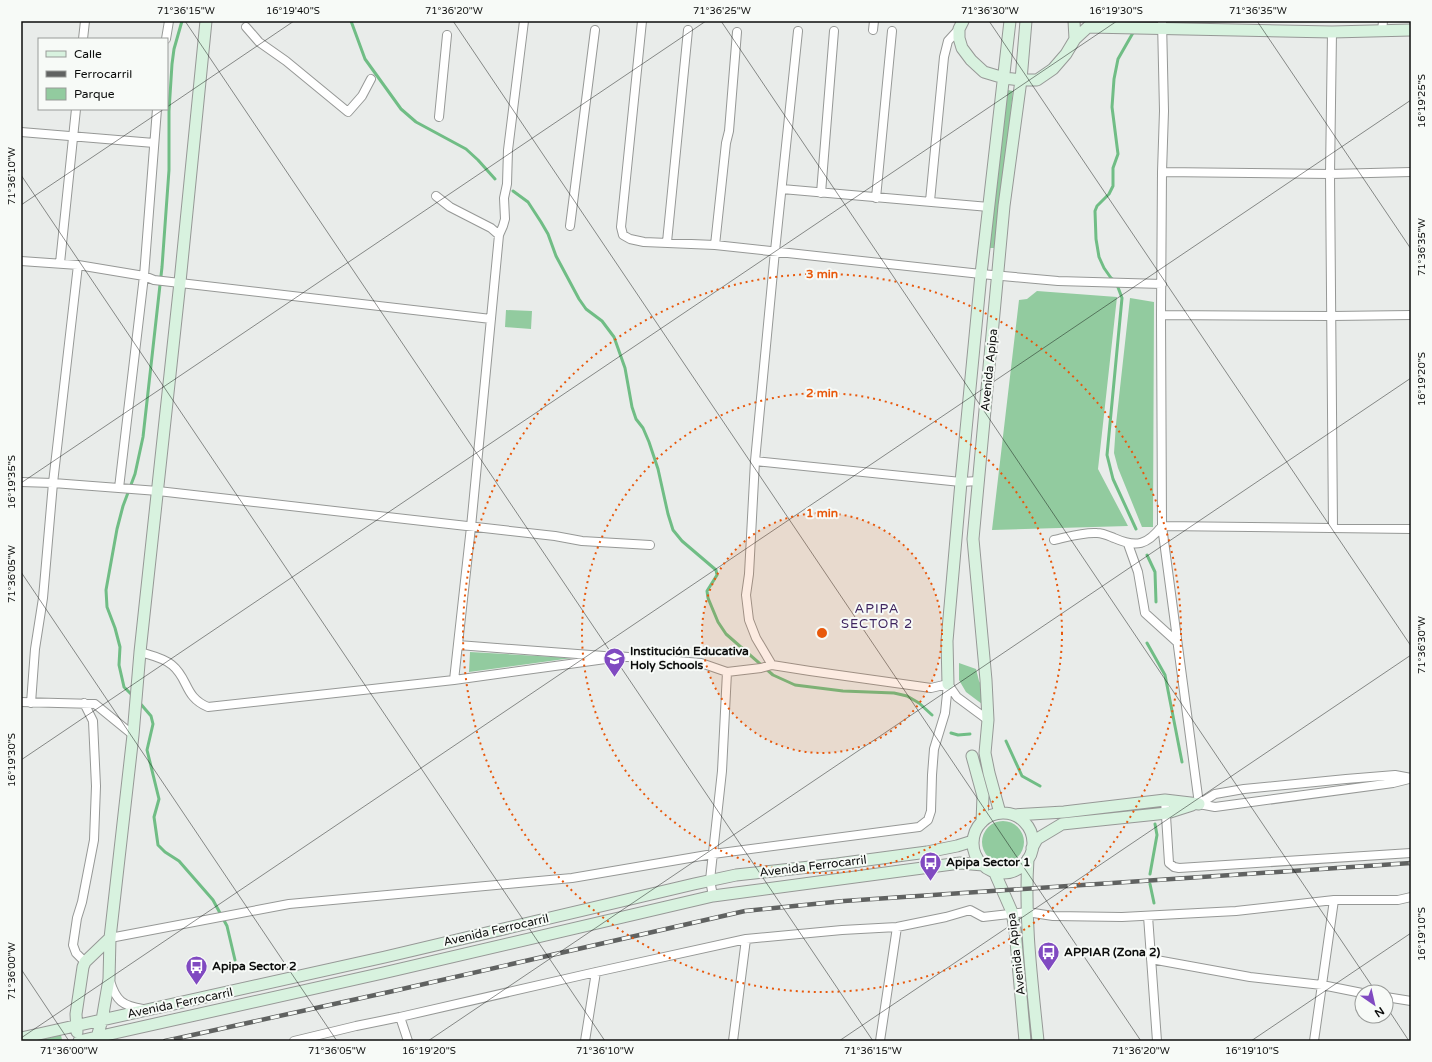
<svg xmlns="http://www.w3.org/2000/svg" width="1432" height="1062" viewBox="0 0 1432 1062" font-family="'Varela Round',sans-serif">
	<style>
		.green { fill: #92cb9f }
		.lines { fill: none; stroke-linecap: round; stroke-linejoin: round }
		.stream { stroke: #70bd85; stroke-width: 3 }
		.street-casing { stroke: #969896; stroke-width: 10 }
		.secondary-casing { stroke: #969896; stroke-width: 13 }
		.street { stroke: #fff; stroke-width: 8 }
		.secondary { stroke: #d8f2df; stroke-width: 11 }
		.rail-casing { stroke: #606261; stroke-width: 4.5 }
		.rail { stroke: #f7faf7; stroke-width: 3; stroke-dasharray: 9; stroke-linecap: butt }
		.ticks { fill: none; stroke: #0c0d0c; stroke-width: 1; stroke-opacity: 0.45 }
		.ring { fill: none; stroke: #e8590c; stroke-width: 2; stroke-dasharray: 2 4 }
		.labels { text-anchor: middle; dominant-baseline: central; stroke-width: 4; stroke-linejoin: round; paint-order: stroke }
		.street-label { font-size: 12px; fill: #0c0d0c; stroke: #f7faf7 }
		.poi-label { font-size: 12px; font-weight: bold; fill: #0c0d0c; stroke: #f7faf7; text-anchor: start }
		.neighbourhood-label { font-size: 13px; letter-spacing: 1px; fill: #3f255f; stroke: #f7faf7 }
		.centre { fill: #e8590c; stroke: #f7faf7; stroke-width: 2 }
		.ring-label { font-size: 12px; text-anchor: middle; font-weight: bold; fill: #e8590c; stroke: #f7faf7; stroke-width: 4; stroke-linejoin: round; paint-order: stroke }
		.neatline { fill: none; stroke: #0c0d0c; stroke-width: 1.5 }
		.ticks-label { font-size: 10px; text-anchor: middle; fill: #0c0d0c }
	</style>
	<rect width="100%" height="100%" fill="#e9ecea"/>
	<!-- green -->
	<path class="green" d="M 1008,90 L 1013,91 L 996,248 L 989,248 Z
		M 1037,291 L 1117,297 L 1098,469 L 1128,526 L 992,530 L 1019,300 L 1027,299 Z
		M 1130,298 L 1154,302 L 1153,527 L 1142,527 L 1118,468 L 1114,453 L 1116,424 Z
		M 506,310 L 532,311 L 531,329 L 505,327 Z
		M 470,652 L 572,658 L 469,672 Z
		M 959,663 L 976,669 L 979,681 L 985,692 L 986,707 L 966,692 L 959,680 Z
		M 1147,808 L 1147,810 L 1068,819 L 1068,816 Z
		M982 842a21 21 0 1 1 42 0a21 21 0 1 1-42 0Z
		M 61,1035 L 62,1040 L 35,1041 Z"/>
	<g class="lines">
		<!-- stream -->
		<path class="stream" d="M 351,21 L 365,59 L 401,109 L 416,122 L 466,149 L 478,160 L 495,179
			M 1134,31 L 1118,59 L 1114,79 L 1112,107 L 1118,154 L 1113,168 L 1113,186 L 1109,194 L 1097,206 L 1095,211 L 1096,239 L 1099,257 L 1104,268 L 1111,278 L 1116,282 L 1122,298 L 1107,455 L 1113,479 L 1136,529
			M 513,191 L 528,202 L 541,222 L 548,234 L 556,256 L 579,299 L 586,309 L 602,321 L 614,337 L 625,368 L 632,407 L 636,419 L 643,428 L 649,442 L 658,469 L 668,514 L 673,530 L 682,541 L 716,570 L 717,575 L 707,591 L 708,598 L 718,622 L 726,634 L 773,675 L 795,685 L 843,691 L 894,693 L 907,696 L 919,703 L 932,715
			M 1147,555 L 1155,572 L 1156,602
			M 1147,643 L 1165,675 L 1182,762
			M 133,696 L 124,687 L 119,665 L 120,647 L 115,628 L 107,607 L 106,590 L 117,529 L 123,506 L 135,474 L 143,437 L 162,267 L 169,170 L 169,111 L 172,64 L 174,49 L 182,21
			M 139,702 L 151,716 L 153,724 L 147,750 L 159,799 L 154,817 L 158,845 L 165,852 L 179,861 L 213,900 L 227,926 L 235,960
			M 951,733 L 958,735 L 970,734
			M 1006,741 L 1022,776 L 1040,786
			M 1150,874 L 1157,835 L 1155,824
			M 1150,884 L 1154,903"/>
		<defs>
			<path id="street" d="M 642,21 L 621,227 L 623,235 L 630,239 L 644,242 L 715,245 L 981,274 L 1058,281 L 1162,284
				M 1162,21 L 1164,111 L 1162,172 L 1161,315 L 1162,526 L 1199,804
				M 246,27 L 259,42 L 286,61 L 348,112 L 362,96 L 371,79
				M 873,30 L 874,21
				M 1382,31 L 1383,21
				M 1332,32 L 1330,174 L 1333,528
				M 83,39 L 85,21
				M 166,39 L 169,21
				M 439,117 L 447,35
				M 21,132 L 154,143
				M 1162,172 L 1330,174 L 1411,172
				M 782,189 L 989,207
				M 821,193 L 834,31
				M 436,196 L 450,207 L 491,228 L 499,235
				M 876,198 L 892,31
				M 930,201 L 944,57 L 948,41 L 959,29
				M 570,226 L 595,30
				M 667,242 L 688,30
				M 715,245 L 726,143 L 729,131 L 737,32
				M 21,261 L 78,265 L 144,276 L 154,280 L 491,319
				M 60,263 L 76,109
				M 1161,315 L 1332,316 L 1411,315
				M 755,461 L 961,482 L 978,481
				M 21,482 L 53,483 L 158,491 L 555,536 L 582,541 L 650,545
				M 119,488 L 144,276 L 157,109
				M 1054,540 C 1068,537 1083,532 1097,533 C 1103,533 1109,536 1114,538 C 1137,548 1147,545 1162,526 L 1411,529
				M 1128,544 L 1138,572 L 1145,613 L 1177,642
				M 458,645 L 604,656
				M 140,652 C 150,655 164,658 172,665 C 189,679 184,697 208,707 L 454,680 L 620,657
				M 616,656 L 701,663 L 727,672 L 761,668 L 772,665 L 810,671 L 931,688 L 948,684
				M 772,665 L 756,638 L 749,620 L 746,595 L 749,574 L 755,461 L 775,251 L 798,31
				M 454,680 L 471,527 L 499,235 L 503,226 L 505,219 L 504,198 L 507,184 L 508,150 L 524,21
				M 948,684 L 957,697 L 988,720
				M 21,702 L 95,704 L 133,735
				M 31,703 L 35,649 L 43,598 L 53,483 L 78,265
				M 84,703 L 93,721 L 96,786 L 94,840 L 82,902 L 77,918 L 73,945 L 76,953 L 85,962
				M 1165,800 L 1169,863 L 1174,867 L 1179,868 L 1411,853
				M 1199,804 L 1215,794 L 1244,789 L 1346,779 L 1395,775 L 1411,778
				M 1199,804 L 1215,807 L 1393,783 L 1409,779
				M 713,896 L 710,880 L 722,771 L 727,672
				M 1148,916 L 1157,1041
				M 110,938 L 289,904 L 572,878 L 713,854 L 919,827 L 928,820 L 931,811 L 932,775 L 934,749 L 945,713 L 948,684
				M 1151,959 L 1250,977 L 1322,985 L 1362,993
				M 110,981 C 116,1001 123,1006 143,1009
				M 1386,997 L 1411,1001
				M 400,1017 L 408,1041
				M 294,1041 L 356,1026 L 400,1017 L 596,972 L 746,939 L 842,930 L 897,927 L 946,917 L 970,910 L 983,917 L 1027,912 L 1053,916 L 1122,917 L 1236,911 L 1334,900 L 1398,900 L 1411,897
				M 585,1041 L 596,972
				M 733,1041 L 746,939
				M 880,1041 L 897,927
				M 1314,1041 L 1334,900"/>
			<path id="secondary" d="M 963,21 L 959,29 L 959,38 L 962,48 L 971,60 L 984,72 L 1004,78 L 1021,80 L 1037,80 L 1053,69 L 1066,54 L 1075,39 L 1088,27 L 1332,32 L 1411,30
				M 1074,21 L 1075,39
				M 948,684 L 947,641 L 961,482 L 981,274 L 1010,21
				M 972,756 L 983,796 L 982,822
				M 1000,813 L 989,773 L 985,753 L 988,720 L 986,680 L 973,539 L 1004,206 L 1021,80 L 1026,21
				M973 843a30 30 0 1 1 60 0a30 30 0 1 1-60 0Z
				M 1014,815 L 1064,812 L 1165,800 L 1199,804
				M 1032,848 L 1037,839 L 1062,824 L 1167,813 L 1192,805
				M 1028,859 C 1024,920 1032,981 1038,1041
				M 994,871 L 1012,912 L 1015,930 L 1025,1041
				M 77,1032 L 76,1014 L 83,967 L 85,962 L 110,938
				M 97,1037 L 102,1020 L 109,979 L 110,938 L 133,735 L 140,652 L 180,282 L 206,21
				M 21,1038 L 385,957 L 694,884 L 736,875 L 837,864 L 927,852 L 957,846 L 973,841
				M 79,1041 L 383,973 L 713,896 L 960,863 L 983,865"/>
		</defs>
		<!-- street casing -->
		<use href="#street" class="street-casing"/>
		<!-- secondary casing -->
		<use href="#secondary" class="secondary-casing"/>
		<!-- street -->
		<use href="#street" class="street"/>
		<!-- secondary -->
		<use href="#secondary" class="secondary"/>
		<defs>
			<path id="rail" d="M 165,1041 L 389,992 L 745,911 L 844,901 L 1411,863"/>
		</defs>
		<!-- rail casing -->
		<use href="#rail" class="rail-casing"/>
		<!-- rail -->
		<use href="#rail" class="rail"/>
	</g>
	<!-- ticks -->
	<path class="ticks" d="M 185,21 L 873,1041M 453,21 L 1141,1041M 721,21 L 1376,992M 989,21 L 1411,646M 1257,21 L 1411,249M 167,107 L 294,21M 21,175 L 605,1041M 21,205 L 164,109M 21,483 L 706,21M 21,572 L 337,1041M 21,760 L 1117,21M 21,969 L 69,1041M 1386,1006 L 1409,1041M 21,1038 L 1411,100M 428,1041 L 1411,378M 839,1041 L 1411,655M 1251,1041 L 1411,933"/>
	<!-- distance rings -->
	<circle cx="822" cy="633" r="120" fill="#e8590c" fill-opacity=".12"/>
	<g class="ring">
		<circle cx="822" cy="633" r="120"/>
		<circle cx="822" cy="633" r="240"/>
		<circle cx="822" cy="633" r="359"/>
	</g>
	<!-- icons -->
	<defs>
		<symbol id="school-pin" viewBox="-11 -11 22 30"><path d="M0 17L-7.5 6A9.5 9.5 0 1 1 7.5 6Z" fill="#804ac1" stroke="#f7faf7"/><path d="M0-5L7-2L0 1L-7-2ZM-4 1L0 2.5L4 1V4Q0 6-4 4Z" fill="#fff"/></symbol>
		<symbol id="bus-pin" viewBox="-11 -11 22 30"><path d="M0 17L-7.5 6A9.5 9.5 0 1 1 7.5 6Z" fill="#804ac1" stroke="#f7faf7"/><path d="M-5-6H5V4H4V6H2V4H-2V6H-4V4H-5ZM-3.5-4V0h7V-4ZM-3.5 1.2v1.5H-2V1.2ZM2 1.2v1.5H3.5V1.2Z" fill="#fff"/></symbol>
	</defs>
	<g fill-rule="evenodd">
		<use href="#school-pin" x="602" y="646" width="25" height="34"/>
		<use href="#bus-pin" x="918" y="850" width="25" height="34"/>
		<use href="#bus-pin" x="1036" y="940" width="25" height="34"/>
		<use href="#bus-pin" x="184" y="954" width="25" height="34"/>
	</g>
	<g class="labels">
		<!-- street labels -->
		<g class="street-label">
			<text transform="translate(989 370) rotate(-84)">Avenida Apipa</text>
			<text transform="translate(813 866) rotate(-7)">Avenida Ferrocarril</text>
			<text transform="translate(496 930) rotate(-13)">Avenida Ferrocarril</text>
			<text transform="translate(1016 954) rotate(-97)">Avenida Apipa</text>
			<text transform="translate(180 1003) rotate(-12)">Avenida Ferrocarril</text>
		</g>
		<!-- poi labels -->
		<g class="poi-label">
			<text x="630" y="651">Institución Educativa<tspan x="630" dy="14">Holy Schools</tspan></text>
			<text x="946" y="862">Apipa Sector 1</text>
			<text x="1064" y="952">APPIAR (Zona 2)</text>
			<text x="212" y="966">Apipa Sector 2</text>
		</g>
		<!-- neighbourhood labels -->
		<g class="neighbourhood-label">
			<text x="877" y="609">APIPA<tspan x="877" dy="15">SECTOR 2</tspan></text>
		</g>
	</g>
	<circle cx="822" cy="633" r="6" class="centre"/>
	<g class="ring-label">
		<text x="822" y="278">3 min</text>
		<text x="822" y="397">2 min</text>
		<text x="822" y="517">1 min</text>
	</g>
	<!-- border -->
	<rect width="1432" height="1062" fill="none" stroke="#f7faf7" stroke-width="44"/>
	<!-- legend -->
	<rect x="38" y="38" width="130" height="72" fill="#f7faf7" stroke="#999b99"/>
	<rect x="46" y="51" width="20" height="6" fill="#d8f2df" stroke="#999b99"/>
	<text x="74" y="58" font-size="12" fill="#0c0d0c">Calle</text>
	<rect x="46" y="71" width="20" height="6" fill="#606261" stroke="#999b99"/>
	<text x="74" y="78" font-size="12" fill="#0c0d0c">Ferrocarril</text>
	<rect x="46" y="88" width="20" height="12" fill="#92cb9f" stroke="#999b99"/>
	<text x="74" y="98" font-size="12" fill="#0c0d0c">Parque</text>
	<!-- north arrow -->
	<g transform="translate(1374 1004) rotate(146)"><circle r="19" fill="#f7faf7" stroke="#999b99"/>
	<path d="M0-3L7 15L0 10L-7 15Z" fill="#804ac1"/>
	<text y="-6" font-size="11" font-weight="bold" text-anchor="middle" fill="#0c0d0c">N</text>
	</g>
	<rect x="22" y="22" width="1388" height="1018" class="neatline"/>
	<g class="ticks-label">
		<text x="186" y="14">71°36'15"W</text>
		<text x="293" y="14">16°19'40"S</text>
		<text x="454" y="14">71°36'20"W</text>
		<text x="722" y="14">71°36'25"W</text>
		<text x="990" y="14">71°36'30"W</text>
		<text x="1116" y="14">16°19'30"S</text>
		<text x="1258" y="14">71°36'35"W</text>
		<text transform="translate(1421 101) rotate(-90)" y="4">16°19'25"S</text>
		<text transform="translate(11 176) rotate(-90)" y="4">71°36'10"W</text>
		<text transform="translate(1421 247) rotate(-90)" y="4">71°36'35"W</text>
		<text transform="translate(1421 379) rotate(-90)" y="4">16°19'20"S</text>
		<text transform="translate(11 482) rotate(-90)" y="4">16°19'35"S</text>
		<text transform="translate(11 574) rotate(-90)" y="4">71°36'05"W</text>
		<text transform="translate(1421 645) rotate(-90)" y="4">71°36'30"W</text>
		<text transform="translate(11 760) rotate(-90)" y="4">16°19'30"S</text>
		<text transform="translate(1421 934) rotate(-90)" y="4">16°19'10"S</text>
		<text transform="translate(11 971) rotate(-90)" y="4">71°36'00"W</text>
		<text x="69" y="1054">71°36'00"W</text>
		<text x="337" y="1054">71°36'05"W</text>
		<text x="429" y="1054">16°19'20"S</text>
		<text x="605" y="1054">71°36'10"W</text>
		<text x="873" y="1054">71°36'15"W</text>
		<text x="1141" y="1054">71°36'20"W</text>
		<text x="1252" y="1054">16°19'10"S</text>
	</g>
</svg>
